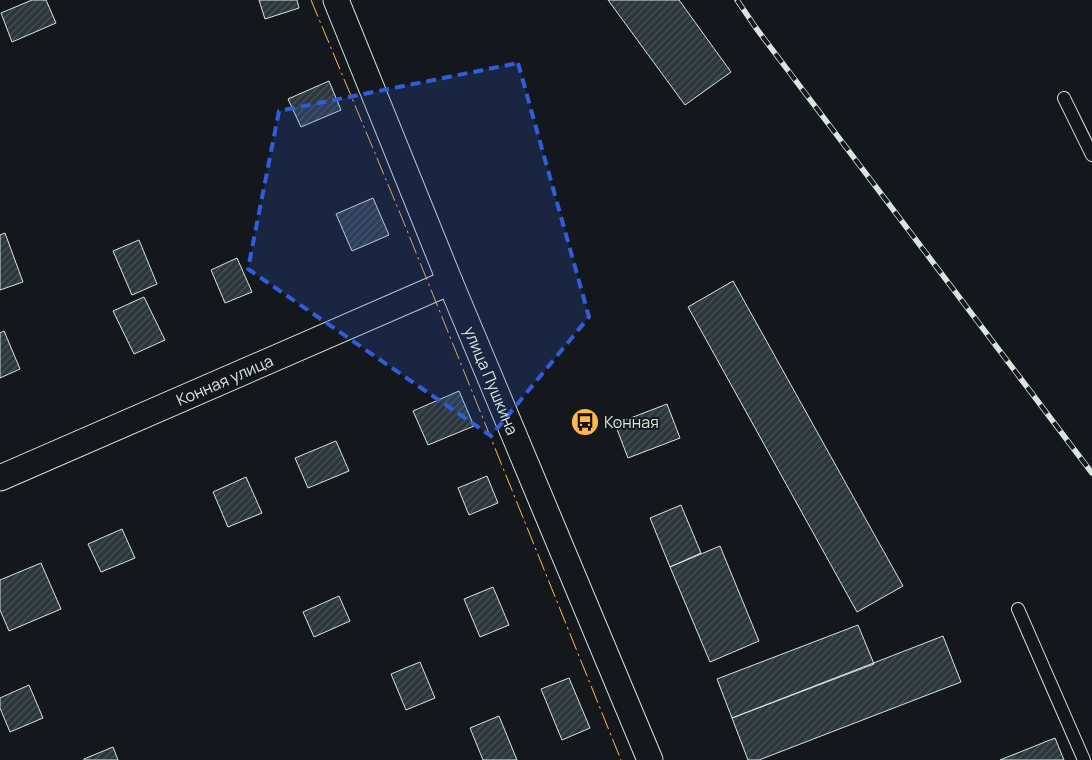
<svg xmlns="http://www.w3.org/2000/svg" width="1092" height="760" viewBox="0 0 1092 760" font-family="Manrope,sans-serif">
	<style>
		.building { fill: url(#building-hatch); stroke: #d8e6dc }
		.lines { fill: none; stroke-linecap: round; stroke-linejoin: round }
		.lane-casing { stroke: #d8e6dc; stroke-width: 14 }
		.street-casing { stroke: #d8e6dc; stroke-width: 27 }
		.lane { stroke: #14181c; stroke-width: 12 }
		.street { stroke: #14181c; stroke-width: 25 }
		.rail-casing { stroke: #d8e6dc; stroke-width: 5.5 }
		.rail { stroke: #14181c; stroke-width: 4; stroke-dasharray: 11; stroke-linecap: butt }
		.power { stroke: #ffb74d; stroke-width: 1; stroke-dasharray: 18 4 2.5 4; stroke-linecap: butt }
		.marked { fill: #305dd8; fill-opacity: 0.2; stroke: #305dd8; stroke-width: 4; stroke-dasharray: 10 6; stroke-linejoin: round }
		.labels { text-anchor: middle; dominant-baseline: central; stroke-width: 4; stroke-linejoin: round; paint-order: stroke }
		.street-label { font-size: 16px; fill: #d8e6dc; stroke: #14181c }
		.poi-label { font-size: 16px; fill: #d8e6dc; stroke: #14181c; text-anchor: start }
	</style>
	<defs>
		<pattern id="building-hatch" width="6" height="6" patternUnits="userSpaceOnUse" patternTransform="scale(1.25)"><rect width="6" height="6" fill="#2c363c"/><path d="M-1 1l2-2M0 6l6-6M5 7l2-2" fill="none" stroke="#4a5358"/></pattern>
	</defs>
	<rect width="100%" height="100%" fill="#14181c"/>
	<!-- building -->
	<path class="building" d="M 32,0 L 46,0 L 56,23 L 12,42 L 1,13 Z
		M 259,0 L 297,0 L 299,8 L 265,19 Z
		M 608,0 L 679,0 L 731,72 L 685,105 Z
		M 329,81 L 341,110 L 301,127 L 288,99 Z
		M 373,198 L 389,235 L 352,251 L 336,214 Z
		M 5,233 L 23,282 L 0,290 L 0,235 Z
		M 139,240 L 157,284 L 132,295 L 113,251 Z
		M 237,258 L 252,292 L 225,303 L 211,270 Z
		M 733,281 L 903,586 L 857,612 L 688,307 Z
		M 144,297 L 165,340 L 134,354 L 113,311 Z
		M 4,331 L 20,369 L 0,378 L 0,333 Z
		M 459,391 L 474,426 L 428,445 L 413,411 Z
		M 667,404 L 680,438 L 628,458 L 615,424 Z
		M 336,441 L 349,471 L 308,488 L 295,458 Z
		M 487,476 L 498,503 L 469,515 L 458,488 Z
		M 246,477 L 262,513 L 228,527 L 213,492 Z
		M 681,505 L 701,553 L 670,567 L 650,518 Z
		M 122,529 L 135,558 L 101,572 L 88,544 Z
		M 720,546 L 759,641 L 710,662 L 670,567 Z
		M 41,563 L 61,609 L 9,631 L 0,610 L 0,580 Z
		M 493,587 L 509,625 L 480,637 L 464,599 Z
		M 339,596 L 350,621 L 314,637 L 303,612 Z
		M 858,625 L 874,664 L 732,718 L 717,679 Z
		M 943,636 L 961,682 L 759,760 L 748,760 L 732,718 Z
		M 420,662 L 435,698 L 406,710 L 391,674 Z
		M 569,678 L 590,728 L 562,740 L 541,689 Z
		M 29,685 L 43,718 L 10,732 L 0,708 L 0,698 Z
		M 499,716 L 517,760 L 483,760 L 470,728 Z
		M 1055,738 L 1064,760 L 1000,760 Z
		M 113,747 L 118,760 L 84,760 L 84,759 Z"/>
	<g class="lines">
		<defs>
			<path id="lane" d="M 1064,98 L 1092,155
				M 1018,609 L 1084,760"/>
			<g id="street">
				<path id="s1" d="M 336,0 L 450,282 L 650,760"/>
				<path id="s2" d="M 0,478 L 450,282"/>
			</g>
		</defs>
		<!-- lane casing -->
		<use href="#lane" class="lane-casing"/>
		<!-- street casing -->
		<use href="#street" class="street-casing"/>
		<!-- lane -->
		<use href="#lane" class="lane"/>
		<!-- street -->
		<use href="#street" class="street"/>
		<defs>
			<path id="rail" d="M 737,0 L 756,28 L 1092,473"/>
		</defs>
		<!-- rail casing -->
		<use href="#rail" class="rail-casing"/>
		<!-- rail -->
		<use href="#rail" class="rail"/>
		<!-- power -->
		<path class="power" d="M 311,0 L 402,218 L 621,760"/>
	</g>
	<!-- marked area -->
	<path class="marked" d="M 518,63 L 589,317 L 491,436 L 248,269 L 279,111 Z"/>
	<!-- icons -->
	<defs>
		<symbol id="bus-disc" viewBox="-11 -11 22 22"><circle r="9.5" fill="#ffb74d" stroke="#14181c"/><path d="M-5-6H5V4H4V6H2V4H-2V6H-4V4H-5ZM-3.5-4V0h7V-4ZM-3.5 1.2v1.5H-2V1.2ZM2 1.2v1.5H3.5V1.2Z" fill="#111"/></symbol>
	</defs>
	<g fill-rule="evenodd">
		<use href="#bus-disc" x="569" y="406" width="32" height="32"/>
	</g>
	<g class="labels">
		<!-- street labels -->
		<g class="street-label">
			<text stroke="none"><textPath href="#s2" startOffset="245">Конная улица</textPath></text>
			<text stroke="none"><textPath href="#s1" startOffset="411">улица Пушкина</textPath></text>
		</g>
		<!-- poi labels -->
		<g class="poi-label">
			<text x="604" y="422">Конная</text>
		</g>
	</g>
</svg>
